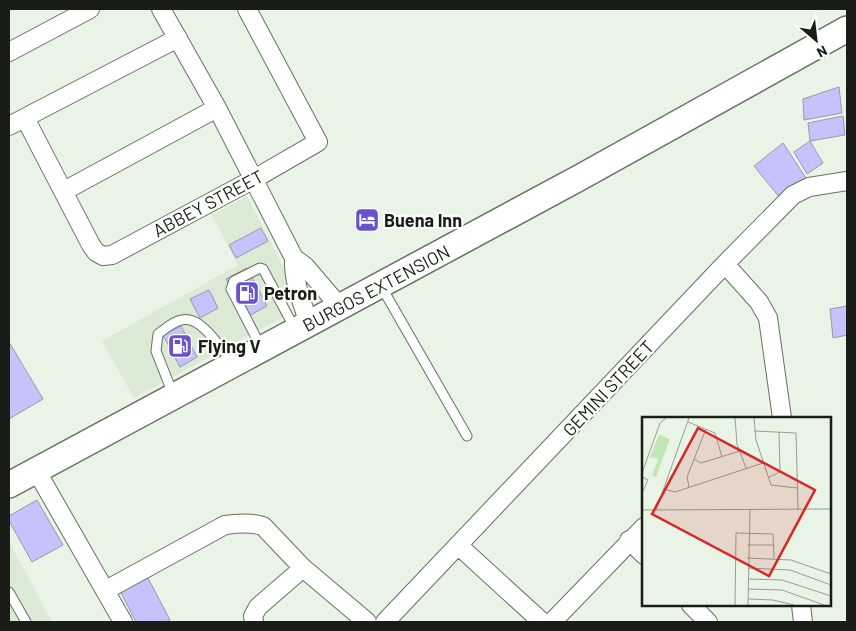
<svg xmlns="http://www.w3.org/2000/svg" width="856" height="631" viewBox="0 0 856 631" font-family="Barlow,sans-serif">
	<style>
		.built { fill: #daead5 }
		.building { fill: #c5c2fc; stroke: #9999a8 }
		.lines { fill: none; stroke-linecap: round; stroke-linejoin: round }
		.service-casing { stroke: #677064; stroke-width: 11 }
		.minor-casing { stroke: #677064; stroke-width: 20 }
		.secondary-casing { stroke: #677064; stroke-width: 28 }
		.service { stroke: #fff; stroke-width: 9 }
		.minor { stroke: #fff; stroke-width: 18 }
		.secondary { stroke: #fff; stroke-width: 25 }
		.labels { text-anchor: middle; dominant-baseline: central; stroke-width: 4.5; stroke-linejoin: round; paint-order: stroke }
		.street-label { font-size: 18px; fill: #191c17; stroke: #fcfefb }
		.poi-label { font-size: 18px; font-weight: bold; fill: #191c17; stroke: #fcfefb; text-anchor: start }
		.inset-road { fill: none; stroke: #969e93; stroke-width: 1 }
		.view { fill: #d62828; fill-opacity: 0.15; stroke: #d62828; stroke-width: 2.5 }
		.inset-edge { fill: none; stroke: #191c17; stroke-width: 2.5 }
	</style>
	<rect width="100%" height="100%" fill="#e9f4e6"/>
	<!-- built -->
	<path class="built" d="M 247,196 L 288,277 L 285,316 L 134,398 L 102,341 L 238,265 L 212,215 Z
		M 9,541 L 52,622 L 9,622 Z"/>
	<!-- building -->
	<path class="building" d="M 839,87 L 842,113 L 804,120 L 803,99 Z
		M 843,116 L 845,135 L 810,141 L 808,123 Z
		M 810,141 L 823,163 L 807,174 L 794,152 Z
		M 783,143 L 806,178 L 780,198 L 754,166 Z
		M 261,228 L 268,241 L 236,258 L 229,245 Z
		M 247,268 L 267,306 L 247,317 L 226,279 Z
		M 209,290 L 218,308 L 200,318 L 190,299 Z
		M 847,306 L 847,335 L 833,338 L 830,309 Z
		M 181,326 L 197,357 L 180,367 L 163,335 Z
		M 9,342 L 43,399 L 9,419 Z
		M 37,500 L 63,545 L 32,562 L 9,521 L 9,516 Z
		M 148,578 L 170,620 L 166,622 L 136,622 L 120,591 Z"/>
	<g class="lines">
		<defs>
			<path id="service" d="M 381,286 L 467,436
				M 261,347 L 231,289 L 234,281 L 260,268 L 263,269 L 295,329
				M 173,394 L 156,351 L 158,334 C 164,330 173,321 182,320 C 201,315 221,349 232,362
				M 9,592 L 26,622"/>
			<path id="minor" d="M 161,9 L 217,108 L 294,258 C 293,281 302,302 309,324
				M 9,52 L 90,9
				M 25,118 L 91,245 L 96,252 L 103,256 L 112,255 L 254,179 L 318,142 L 247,9
				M 9,126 L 178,38
				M 64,191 L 217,108
				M 294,258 L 305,266 L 340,307
				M 725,264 L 759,302 L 768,318 L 782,418
				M 36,470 L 123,622
				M 629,540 L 644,555
				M 459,546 L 542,622
				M 106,590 L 225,525 C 238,523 250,522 263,526 L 303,568 L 367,622
				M 691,605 L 708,622
				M 801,605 L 803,622
				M 254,622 L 253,616 L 258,607 L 303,568
				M 385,622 L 725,264 L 793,195 L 809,187 L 847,181
				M 552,622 L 644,527"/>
			<path id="secondary" d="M 9,485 L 579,178 L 847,29"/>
		</defs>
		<!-- service casing -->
		<use href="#service" class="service-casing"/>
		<!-- minor casing -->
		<use href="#minor" class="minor-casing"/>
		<!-- secondary casing -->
		<use href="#secondary" class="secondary-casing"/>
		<!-- service -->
		<use href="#service" class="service"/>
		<!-- minor -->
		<use href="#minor" class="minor"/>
		<!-- secondary -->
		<use href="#secondary" class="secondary"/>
	</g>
	<!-- icons -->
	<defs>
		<symbol id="hotel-square" viewBox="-11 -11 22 22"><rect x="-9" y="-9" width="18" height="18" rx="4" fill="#6853cd" stroke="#fcfefb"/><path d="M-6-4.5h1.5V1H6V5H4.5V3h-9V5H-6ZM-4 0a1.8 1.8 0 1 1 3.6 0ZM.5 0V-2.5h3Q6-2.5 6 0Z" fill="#fff"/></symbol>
		<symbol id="fuel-square" viewBox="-11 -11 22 22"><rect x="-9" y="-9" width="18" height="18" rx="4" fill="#6853cd" stroke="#fcfefb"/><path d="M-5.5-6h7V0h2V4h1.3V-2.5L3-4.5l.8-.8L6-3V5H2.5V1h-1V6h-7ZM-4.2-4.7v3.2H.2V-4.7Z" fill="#fff"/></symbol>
	</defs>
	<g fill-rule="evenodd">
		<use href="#hotel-square" x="353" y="206" width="28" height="28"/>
		<use href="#fuel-square" x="233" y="279" width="28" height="28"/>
		<use href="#fuel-square" x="166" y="332" width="28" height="28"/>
	</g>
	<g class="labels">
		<!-- street labels -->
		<g class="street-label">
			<text transform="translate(208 203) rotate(-28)">ABBEY STREET</text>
			<text transform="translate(376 288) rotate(-28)">BURGOS EXTENSION</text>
			<text transform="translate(608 388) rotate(-47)">GEMINI STREET</text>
		</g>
		<!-- poi labels -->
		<g class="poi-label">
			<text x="384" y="220">Buena Inn</text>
			<text x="264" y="293">Petron</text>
			<text x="198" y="346">Flying V</text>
		</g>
	</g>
	<!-- overview -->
	<g transform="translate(642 417)">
		<rect width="189" height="189" fill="#e9f4e6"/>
		<path d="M 17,18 L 28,22 L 14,60 L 10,59 L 16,42 L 8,40 Z" fill="#c1e7b7"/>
		<path class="inset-road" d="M 93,1 L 95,27 L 104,51M 112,1 L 114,23 L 129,68 L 155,71M 46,5 L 73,16 L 80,40M 112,14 L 154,16 L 156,92M 52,42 L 59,46 L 98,34M 0,56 L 18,6 L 24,1M 0,60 L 6,63 L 0,76M 127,60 L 138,55 L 137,15M 47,70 L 45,60 L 64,12M 21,72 L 33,75 L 121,46M 0,93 L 189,92M 14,93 L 47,1M 105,128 L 132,128M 105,141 L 149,143 L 189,157M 106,151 L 148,153 L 189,168M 106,162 L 140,163 L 189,179M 106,172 L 140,173 L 182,188M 106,182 L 131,183 L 152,188M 93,188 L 94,116 L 131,117 L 132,141M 106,188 L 108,92"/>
		<path class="view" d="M 56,11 L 173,73 L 127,159 L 10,97 Z"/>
		<rect width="189" height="189" class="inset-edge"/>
	</g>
	<!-- border -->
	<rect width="856" height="631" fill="none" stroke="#191c17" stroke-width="20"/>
	<!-- north arrow -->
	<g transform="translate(816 40) rotate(152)" stroke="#fcfefb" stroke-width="4" paint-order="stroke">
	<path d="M0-4L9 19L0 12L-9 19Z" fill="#191c17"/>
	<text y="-8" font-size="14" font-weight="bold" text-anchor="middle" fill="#191c17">N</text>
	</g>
</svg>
